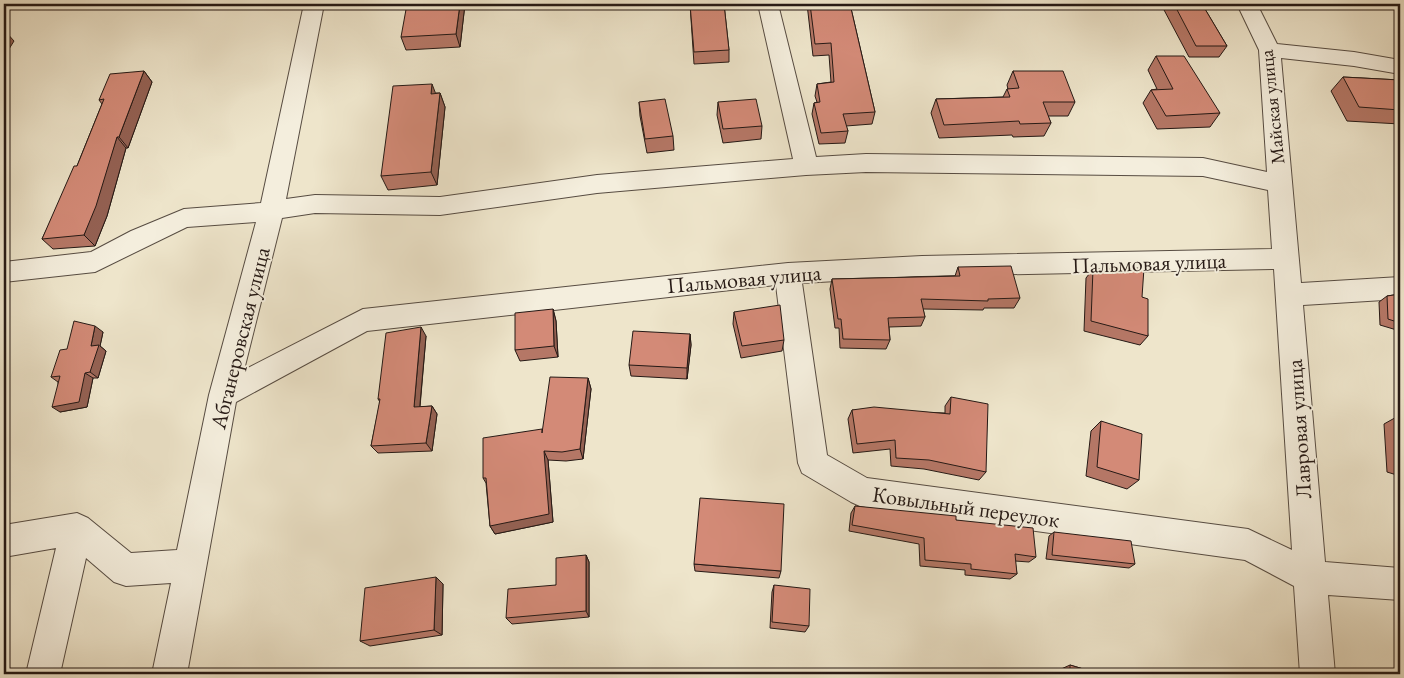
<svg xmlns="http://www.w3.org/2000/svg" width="1404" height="678" viewBox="0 0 1404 678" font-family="'EB Garamond',serif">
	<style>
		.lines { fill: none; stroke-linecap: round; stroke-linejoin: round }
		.minor-casing { stroke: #574c42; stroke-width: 2 }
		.minor { fill: #f4eedd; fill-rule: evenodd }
		.wall { fill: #b57766; stroke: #251915 }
		.shaded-wall { fill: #946153; stroke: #251915 }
		.building { fill: #d38a77; stroke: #251915 }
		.labels { text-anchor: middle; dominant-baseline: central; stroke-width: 4; stroke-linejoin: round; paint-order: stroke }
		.far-street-label { font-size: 19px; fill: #251915; stroke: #f4eedd }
		.street-label { font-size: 22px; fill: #251915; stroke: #f4eedd }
	</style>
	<rect width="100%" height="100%" fill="#eee5cb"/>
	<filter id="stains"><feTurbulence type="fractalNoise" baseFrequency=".004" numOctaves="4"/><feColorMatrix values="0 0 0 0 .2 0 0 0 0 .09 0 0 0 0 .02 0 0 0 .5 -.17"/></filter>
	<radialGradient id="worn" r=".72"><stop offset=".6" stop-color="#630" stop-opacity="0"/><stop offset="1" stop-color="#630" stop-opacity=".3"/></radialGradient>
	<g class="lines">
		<defs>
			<path id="minor" d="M 304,4 L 324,4 L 286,199 L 315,195 L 440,197 L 597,175 L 793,159 L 758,4 L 778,4 L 816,157 L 866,154 L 1203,158 L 1267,172 L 1259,50 L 1237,4 L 1257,4 L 1277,44 L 1354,52 L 1400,60 L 1400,74 L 1354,66 L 1281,58 L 1301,283 L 1400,277 L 1400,299 L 1303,305 L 1325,562 L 1400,568 L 1400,600 L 1328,595 L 1335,674 L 1300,674 L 1294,586 L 1245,560 L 862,507 L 851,502 L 802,473 L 798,463 L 776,285 L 367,331 L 236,402 L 187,674 L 152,674 L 171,583 L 126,586 L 114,582 L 86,558 L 60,674 L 26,674 L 56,548 L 4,557 L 4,525 L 77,513 L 88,518 L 131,553 L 177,550 L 209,395 L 256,222 L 187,227 L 95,272 L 4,282 L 4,262 L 91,252 L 131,231 L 184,209 L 261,203 ZM 866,172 L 1203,176 L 1268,190 L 1272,249 L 922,256 L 788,263 L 363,309 L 244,370 L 282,218 L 315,213 L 440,215 L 597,193 L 806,175 ZM 1274,269 L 1292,550 L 1248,529 L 867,478 L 827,455 L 802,283 L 922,276 Z"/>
		</defs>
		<!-- minor casing -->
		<use href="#minor" class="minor-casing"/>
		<!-- minor -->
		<use href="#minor" class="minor"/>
	</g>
	<!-- wall -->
	<path class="wall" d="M 465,4 L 460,47 L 406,50 L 401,37 Z
		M 690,4 L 724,4 L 729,50 L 729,62 L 694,64 Z
		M 807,4 L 850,4 L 875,112 L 872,124 L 846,126 L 848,131 L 845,143 L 819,144 L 812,114 L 814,103 L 817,102 L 815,96 L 817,84 L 831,82 L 829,55 L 813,56 Z
		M 1165,4 L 1202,4 L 1227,46 L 1219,57 L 1189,57 L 1163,8 Z
		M 1156,56 L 1220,113 L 1210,127 L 1157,129 L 1143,103 L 1151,90 L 1157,89 L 1148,70 Z
		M 144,71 L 152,82 L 128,148 L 126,148 L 107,216 L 95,246 L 53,249 L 42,239 L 77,166 L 102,104 L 99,100 Z
		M 1013,71 L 1075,102 L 1068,116 L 1048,116 L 1051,123 L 1044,136 L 1013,137 L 1012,135 L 939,138 L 931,113 L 936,99 L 1003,97 L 1007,89 L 1008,89 L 1007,85 Z
		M 1343,77 L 1400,80 L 1400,124 L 1347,121 L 1331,91 Z
		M 436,93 L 440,93 L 445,107 L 437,185 L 388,190 L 381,176 Z
		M 639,102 L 673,136 L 674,150 L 647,153 L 640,116 Z
		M 718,102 L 762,126 L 761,139 L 723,143 L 717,115 Z
		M 958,267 L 1020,298 L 1014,308 L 984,308 L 983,310 L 923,309 L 925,317 L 921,326 L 889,327 L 890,340 L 886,349 L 840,348 L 839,328 L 835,328 L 830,289 L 832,279 L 955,276 Z
		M 1093,269 L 1142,297 L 1148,336 L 1140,345 L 1084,331 L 1086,278 Z
		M 1400,294 L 1400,331 L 1380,325 L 1379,302 L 1387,296 Z
		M 553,309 L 556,321 L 558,357 L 520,361 L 515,350 Z
		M 734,312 L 784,340 L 782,351 L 741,358 L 733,324 Z
		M 103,332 L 100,346 L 106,351 L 98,378 L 93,378 L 87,407 L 60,412 L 58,382 L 51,377 L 67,349 Z
		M 690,334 L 691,345 L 687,379 L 631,376 L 629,365 Z
		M 426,336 L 420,407 L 432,406 L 437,414 L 432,451 L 378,453 L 371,446 L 380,402 L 378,399 Z
		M 588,378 L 591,389 L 583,459 L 566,461 L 548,460 L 553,522 L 495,534 L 490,526 L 486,483 L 483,478 L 543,430 Z
		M 951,397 L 986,472 L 979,480 L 924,469 L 891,466 L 890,449 L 853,453 L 848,419 L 852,410 L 945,413 L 945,406 Z
		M 1400,415 L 1400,476 L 1387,472 L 1384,424 Z
		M 1101,421 L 1139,480 L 1127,489 L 1086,476 L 1091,431 Z
		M 855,506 L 956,520 L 1036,557 L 1029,562 L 1015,561 L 1017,574 L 1010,579 L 965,575 L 965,570 L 920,566 L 919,544 L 849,531 L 851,513 Z
		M 1054,532 L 1135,564 L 1129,568 L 1046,559 L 1049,536 Z
		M 586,555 L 589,562 L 589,617 L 512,624 L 506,618 L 556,585 Z
		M 694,564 L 781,571 L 779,578 L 695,571 Z
		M 443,584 L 442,635 L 370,646 L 360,641 Z
		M 774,585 L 809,626 L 805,632 L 770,628 L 772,592 Z
		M 1070,665 L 1100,674 L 1059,674 L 1059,670 Z"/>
	<!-- shaded-wall -->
	<path class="shaded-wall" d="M 460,4 L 465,4 L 460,47 L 456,34 Z
		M 5,31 L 14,41 L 4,57 L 4,33 Z
		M 144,71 L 152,82 L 128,148 L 119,137 Z
		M 432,84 L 437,97 L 431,94 Z
		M 440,93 L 445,107 L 437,185 L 431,172 Z
		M 117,137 L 126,148 L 107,216 L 95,246 L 84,235 Z
		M 553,309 L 556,321 L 558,357 L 554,346 Z
		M 95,326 L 103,332 L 100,346 L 106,351 L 98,378 L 90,372 L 91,346 Z
		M 421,327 L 426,336 L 419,415 L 414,407 Z
		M 690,334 L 691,345 L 687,379 L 687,368 Z
		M 85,373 L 93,378 L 87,407 L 60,412 L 52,407 Z
		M 588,378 L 591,389 L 583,459 L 580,449 Z
		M 432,406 L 437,414 L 432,451 L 426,443 Z
		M 544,451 L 548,460 L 553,522 L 495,534 L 490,526 Z
		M 586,555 L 589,562 L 589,617 L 586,611 Z
		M 436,577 L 443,584 L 442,635 L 434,630 Z"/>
	<!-- building -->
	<path class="building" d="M 407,4 L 460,4 L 456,34 L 401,37 Z
		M 690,4 L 724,4 L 729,50 L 694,52 Z
		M 810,4 L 850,4 L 875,112 L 843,114 L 848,131 L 821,133 L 814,103 L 820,102 L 817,84 L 834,82 L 831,43 L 815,44 Z
		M 1174,4 L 1202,4 L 1227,46 L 1196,46 Z
		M 1156,56 L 1184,56 L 1220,113 L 1166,116 L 1151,90 L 1173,89 Z
		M 144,71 L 119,137 L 117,137 L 96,206 L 84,235 L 42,239 L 74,166 L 77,166 L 104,99 L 99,100 L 110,74 Z
		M 1013,71 L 1063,71 L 1075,102 L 1043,102 L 1051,123 L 1020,124 L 1019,121 L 944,125 L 936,99 L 1010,97 L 1007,89 L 1019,88 Z
		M 1343,77 L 1400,80 L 1400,110 L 1359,107 Z
		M 432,84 L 431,94 L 440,93 L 431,172 L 381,176 L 393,86 Z
		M 665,99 L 673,136 L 645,139 L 639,102 Z
		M 756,99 L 762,126 L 723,129 L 718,102 Z
		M 1011,266 L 1020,298 L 988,299 L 988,301 L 921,299 L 925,317 L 888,318 L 890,340 L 843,339 L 841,319 L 838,319 L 832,279 L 960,276 L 958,267 Z
		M 1144,268 L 1142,297 L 1148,299 L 1148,336 L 1091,321 L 1093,269 Z
		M 1400,294 L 1400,323 L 1388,319 L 1387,296 Z
		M 780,305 L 784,340 L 742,346 L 734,312 Z
		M 553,309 L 554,346 L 515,350 L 515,313 Z
		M 74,321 L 95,326 L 91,346 L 99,345 L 90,372 L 85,373 L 79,402 L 52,407 L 60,376 L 51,377 L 60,350 L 67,349 Z
		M 421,327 L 414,407 L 432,406 L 426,443 L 371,446 L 380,399 L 378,399 L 386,333 Z
		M 633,331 L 690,334 L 687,368 L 629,365 Z
		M 550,377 L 588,378 L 580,449 L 562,452 L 544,451 L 549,514 L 490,526 L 486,478 L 483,478 L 483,438 L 542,429 L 542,433 Z
		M 951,397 L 988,404 L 986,472 L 929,460 L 896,458 L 895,440 L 857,444 L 852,410 L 874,407 L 950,414 Z
		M 1101,421 L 1142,434 L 1139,480 L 1097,467 Z
		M 700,498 L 784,504 L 781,571 L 694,564 Z
		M 855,506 L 956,516 L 956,520 L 1033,528 L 1036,557 L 1015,554 L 1017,574 L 971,569 L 971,564 L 925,560 L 924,538 L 852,525 Z
		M 1054,532 L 1131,541 L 1135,564 L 1052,555 Z
		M 586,555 L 586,611 L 506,618 L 508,589 L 556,585 L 556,558 Z
		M 436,577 L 434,630 L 360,641 L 365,588 Z
		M 774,585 L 810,589 L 809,626 L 772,622 Z
		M 1070,665 L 1100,674 L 1070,674 Z"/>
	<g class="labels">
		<!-- far-street labels -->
		<g class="far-street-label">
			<text transform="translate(1272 107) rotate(-96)">Майская улица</text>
		</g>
		<!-- street labels -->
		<g class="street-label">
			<text transform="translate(1149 263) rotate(-2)">Пальмовая улица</text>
			<text transform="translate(744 279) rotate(-5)">Пальмовая улица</text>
			<text transform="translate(240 338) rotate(-76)">Абганеровская улица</text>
			<text transform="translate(1299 429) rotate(-94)">Лавровая улица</text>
			<text transform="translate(966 507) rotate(8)">Ковыльный переулок</text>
		</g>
	</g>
	<!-- margin -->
	<rect width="1404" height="678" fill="none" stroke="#eee5cb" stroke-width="20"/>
	<rect x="5" y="5" width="1394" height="668" fill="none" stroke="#251915" stroke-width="2.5"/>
	<rect x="10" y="10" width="1384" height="658" fill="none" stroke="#251915"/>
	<rect width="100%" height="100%" filter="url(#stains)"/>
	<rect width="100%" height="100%" fill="url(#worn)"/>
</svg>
